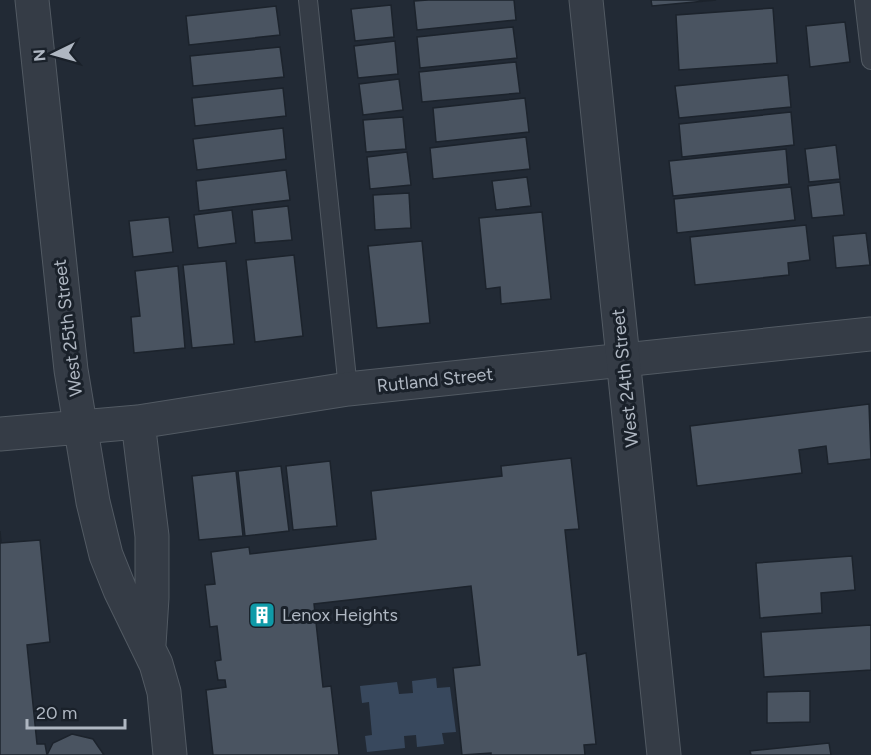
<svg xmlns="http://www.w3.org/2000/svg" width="871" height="755" viewBox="0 0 871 755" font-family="Figtree,sans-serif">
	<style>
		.water { fill: #38485d }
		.building { fill: #4a5461; stroke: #1c232c; stroke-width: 1.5 }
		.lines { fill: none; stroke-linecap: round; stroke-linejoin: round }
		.service-casing { stroke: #525a63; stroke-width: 20 }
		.minor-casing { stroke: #525a63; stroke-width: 35 }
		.tertiary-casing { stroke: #525a63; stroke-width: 35 }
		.service { stroke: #353c46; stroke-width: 18 }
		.minor { stroke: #353c46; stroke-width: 33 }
		.tertiary { stroke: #353c46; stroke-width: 33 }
		.labels { text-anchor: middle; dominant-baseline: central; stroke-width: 6; stroke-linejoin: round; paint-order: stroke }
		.street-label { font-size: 18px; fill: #afb7c2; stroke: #1a212a }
		.poi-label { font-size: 18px; fill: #afb7c2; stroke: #1a212a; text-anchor: start }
	</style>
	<rect width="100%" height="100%" fill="#222a35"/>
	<!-- water -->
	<path class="water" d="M 436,678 L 437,688 L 450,687 L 456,732 L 442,733 L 444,744 L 417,747 L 416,735 L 404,736 L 405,748 L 367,752 L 365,736 L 372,735 L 369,702 L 362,703 L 360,686 L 397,682 L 399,694 L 413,693 L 412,681 Z"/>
	<!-- building -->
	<path class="building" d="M 428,0 L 514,0 L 516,20 L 417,30 L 414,1 Z
		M 651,0 L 716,0 L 652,6 Z
		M 391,5 L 394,37 L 355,41 L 351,9 Z
		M 276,6 L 280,35 L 189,45 L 186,16 Z
		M 773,8 L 777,63 L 679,70 L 676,15 Z
		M 845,22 L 850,62 L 810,67 L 806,26 Z
		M 513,27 L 517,58 L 420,68 L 417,37 Z
		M 395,41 L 398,74 L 358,78 L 354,46 Z
		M 280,47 L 284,77 L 193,86 L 190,56 Z
		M 516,62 L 520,93 L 422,102 L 419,72 Z
		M 788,75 L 791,107 L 679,118 L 675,86 Z
		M 399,79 L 403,110 L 363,115 L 359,84 Z
		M 283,88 L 286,116 L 195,126 L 192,98 Z
		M 525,98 L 529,132 L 436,142 L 433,108 Z
		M 791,112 L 794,145 L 682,157 L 679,124 Z
		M 403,117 L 406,149 L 366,152 L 363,120 Z
		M 283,128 L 286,159 L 197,170 L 193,139 Z
		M 526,137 L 530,169 L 433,179 L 430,148 Z
		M 836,145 L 840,179 L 809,182 L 805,149 Z
		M 786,149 L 789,184 L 673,196 L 669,161 Z
		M 407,152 L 411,185 L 370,189 L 367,157 Z
		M 286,170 L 290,200 L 199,211 L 196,181 Z
		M 527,177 L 531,206 L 496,210 L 492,181 Z
		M 840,182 L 844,215 L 812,218 L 808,186 Z
		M 791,187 L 795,220 L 677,233 L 674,199 Z
		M 409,193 L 411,228 L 375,230 L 373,195 Z
		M 288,206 L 292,240 L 255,243 L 252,210 Z
		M 232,210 L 236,243 L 198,248 L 194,215 Z
		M 542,212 L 551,299 L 501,304 L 500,287 L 486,289 L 479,218 Z
		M 169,217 L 173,252 L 133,257 L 129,221 Z
		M 806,225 L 810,260 L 788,263 L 789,275 L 695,285 L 690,237 Z
		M 866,233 L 870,265 L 836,268 L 833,236 Z
		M 422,241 L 430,323 L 377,328 L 368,246 Z
		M 294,255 L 303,336 L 255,342 L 246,260 Z
		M 226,261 L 234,344 L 192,348 L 183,265 Z
		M 178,266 L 185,348 L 134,353 L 131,317 L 140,316 L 135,271 Z
		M 869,404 L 871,459 L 828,464 L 826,446 L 799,450 L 802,473 L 697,486 L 690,426 Z
		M 571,458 L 579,529 L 565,530 L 578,655 L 586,653 L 596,744 L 584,745 L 585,755 L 491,755 L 491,753 L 462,755 L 453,668 L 480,665 L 471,586 L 314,604 L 323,687 L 331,686 L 339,755 L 213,755 L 206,690 L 226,687 L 225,680 L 218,680 L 215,661 L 221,660 L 217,626 L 210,627 L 205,585 L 215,584 L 211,552 L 249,547 L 250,554 L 376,539 L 371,491 L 502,476 L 501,466 Z
		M 330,461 L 337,526 L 293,530 L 286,466 Z
		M 281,466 L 289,531 L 245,536 L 238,471 Z
		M 236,471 L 243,536 L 199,540 L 192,476 Z
		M 0,531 L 1,543 L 40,540 L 50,642 L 27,645 L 37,744 L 45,744 L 47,755 L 0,755 Z
		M 852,556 L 855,590 L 821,593 L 822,613 L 760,618 L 756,563 Z
		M 871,625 L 871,670 L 764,677 L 761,632 Z
		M 810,691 L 810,722 L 767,723 L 767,692 Z
		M 72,734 L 93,739 L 104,755 L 47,755 L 53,743 Z
		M 829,743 L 831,755 L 751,755 L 750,751 Z"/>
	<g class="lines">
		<defs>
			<path id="service" d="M 308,0 L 348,389
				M 864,0 L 871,60"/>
			<path id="minor" d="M 32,0 L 71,370 L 93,502 L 106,555 L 120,590 L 156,664 L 164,692 L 170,755
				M 138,422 L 152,536 L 152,598 L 149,645
				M 0,434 L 138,422 L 348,389 L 871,334"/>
			<path id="tertiary" d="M 586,0 L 664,755"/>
		</defs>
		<!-- service casing -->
		<use href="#service" class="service-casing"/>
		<!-- minor casing -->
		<use href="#minor" class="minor-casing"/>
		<!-- tertiary casing -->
		<use href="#tertiary" class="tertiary-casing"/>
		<!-- service -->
		<use href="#service" class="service"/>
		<!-- minor -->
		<use href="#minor" class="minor"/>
		<!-- tertiary -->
		<use href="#tertiary" class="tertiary"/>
	</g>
	<!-- icons -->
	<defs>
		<symbol id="building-square" viewBox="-11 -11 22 22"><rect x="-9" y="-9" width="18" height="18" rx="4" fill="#0f9aa8" stroke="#1a212a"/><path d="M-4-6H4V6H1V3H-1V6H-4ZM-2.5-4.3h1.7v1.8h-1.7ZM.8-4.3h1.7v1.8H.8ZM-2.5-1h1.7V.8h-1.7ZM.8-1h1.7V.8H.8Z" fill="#fff"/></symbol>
	</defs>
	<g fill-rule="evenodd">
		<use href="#building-square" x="247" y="600" width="30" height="30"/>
	</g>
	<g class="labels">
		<!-- street labels -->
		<g class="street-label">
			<text transform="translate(68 328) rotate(-97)">West 25th Street</text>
			<text transform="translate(625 378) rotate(-96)">West 24th Street</text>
			<text transform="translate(435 380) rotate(-6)">Rutland Street</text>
		</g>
		<!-- poi labels -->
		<g class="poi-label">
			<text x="282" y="615">Lenox Heights</text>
		</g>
	</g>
	<!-- north arrow -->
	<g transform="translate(54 54) rotate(265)" stroke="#1a212a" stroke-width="4.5" paint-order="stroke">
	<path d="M0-4.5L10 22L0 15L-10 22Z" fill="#afb7c2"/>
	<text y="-9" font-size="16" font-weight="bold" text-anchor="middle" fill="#afb7c2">N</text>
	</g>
	<!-- scale -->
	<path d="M27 719v9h98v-9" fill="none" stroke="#afb7c2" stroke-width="3"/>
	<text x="36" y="719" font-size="18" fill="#afb7c2" stroke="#1a212a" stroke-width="4.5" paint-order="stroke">20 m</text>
</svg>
